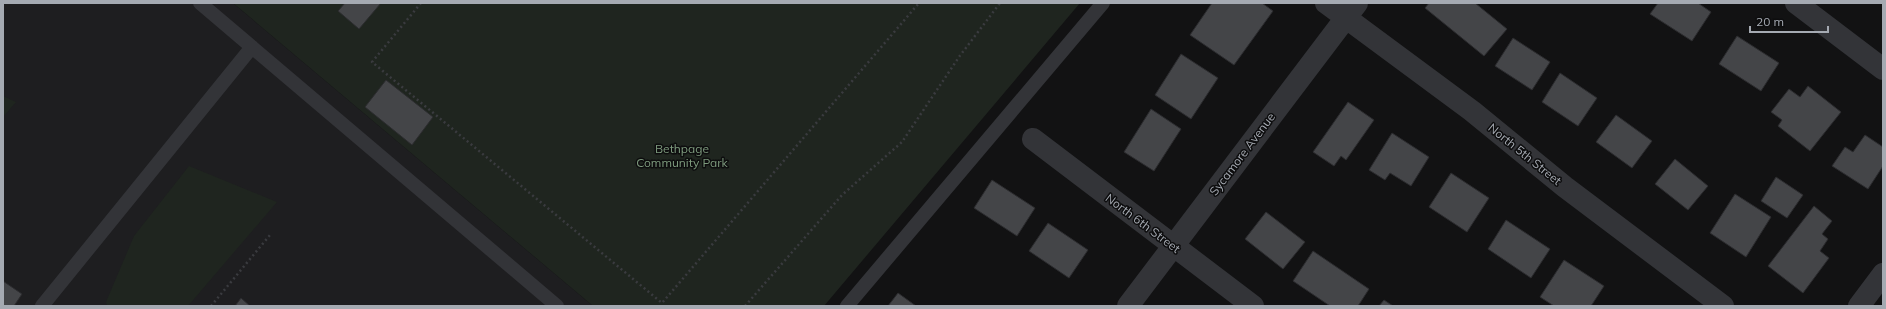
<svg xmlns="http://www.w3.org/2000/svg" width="1886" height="309" viewBox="0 0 1886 309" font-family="Mulish,sans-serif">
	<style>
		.built { fill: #1e1e20 }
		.green { fill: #1f251f }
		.building { fill: #444548; stroke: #2c2c2f }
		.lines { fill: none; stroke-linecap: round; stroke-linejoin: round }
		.path { stroke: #3a3b3f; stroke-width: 2.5; stroke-dasharray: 2 3; stroke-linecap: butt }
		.service { stroke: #333438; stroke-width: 14 }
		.minor { stroke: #333438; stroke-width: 22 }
		.labels { text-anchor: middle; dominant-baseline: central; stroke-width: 3; stroke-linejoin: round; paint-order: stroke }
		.park-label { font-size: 12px; fill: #7e9b7e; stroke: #0d0d0e }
		.street-label { font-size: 12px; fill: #a5aab2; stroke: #0d0d0e }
	</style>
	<rect width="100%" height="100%" fill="#121213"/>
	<!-- built -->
	<path class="built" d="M 3,3 L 233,3 L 593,306 L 3,306 Z"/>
	<!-- green -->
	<path class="green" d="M 233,3 L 1080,3 L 824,306 L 593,306 Z
		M 3,96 L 16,102 L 3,117 Z
		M 189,166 L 277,202 L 188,306 L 107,306 L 106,302 L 134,236 Z"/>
	<!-- building -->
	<path class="building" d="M 345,3 L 381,3 L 359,29 L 338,11 Z
		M 1212,3 L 1262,3 L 1273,11 L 1234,65 L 1190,35 Z
		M 1429,3 L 1475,3 L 1507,29 L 1484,56 L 1425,8 Z
		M 1658,3 L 1698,3 L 1711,12 L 1692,41 L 1650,14 Z
		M 1737,36 L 1779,63 L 1761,91 L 1719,64 Z
		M 1513,38 L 1550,62 L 1532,90 L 1495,66 Z
		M 1181,54 L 1218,78 L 1191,119 L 1155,95 Z
		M 1560,73 L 1597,98 L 1578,126 L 1542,102 Z
		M 386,80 L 433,117 L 412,145 L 365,107 Z
		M 1808,86 L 1841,112 L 1810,151 L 1778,126 L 1782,120 L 1771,112 L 1789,89 L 1800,97 Z
		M 1348,102 L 1374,120 L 1346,160 L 1341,156 L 1334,166 L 1313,152 Z
		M 1151,109 L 1181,129 L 1154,171 L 1124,152 Z
		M 1616,115 L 1652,141 L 1632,168 L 1596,142 Z
		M 1392,133 L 1429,157 L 1411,186 L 1390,173 L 1385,180 L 1369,170 Z
		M 1865,135 L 1883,147 L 1883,166 L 1868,189 L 1832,166 L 1845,147 L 1853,152 Z
		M 1675,159 L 1708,186 L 1688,210 L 1655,184 Z
		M 1451,173 L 1489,198 L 1467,232 L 1429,207 Z
		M 1776,177 L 1803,195 L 1787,218 L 1761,201 Z
		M 992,180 L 1035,208 L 1017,236 L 974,208 Z
		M 1735,194 L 1771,217 L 1746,257 L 1710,233 Z
		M 1814,206 L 1832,221 L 1822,234 L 1828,239 L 1820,251 L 1829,258 L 1803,293 L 1768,266 Z
		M 1266,212 L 1305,242 L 1283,269 L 1245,239 Z
		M 1506,220 L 1550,249 L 1531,278 L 1488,249 Z
		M 1048,223 L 1088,250 L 1069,278 L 1029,251 Z
		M 1313,251 L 1369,289 L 1358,306 L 1330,306 L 1293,281 Z
		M 1564,260 L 1604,286 L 1591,306 L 1554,306 L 1540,297 Z
		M 3,281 L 22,294 L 14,306 L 3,306 Z
		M 898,293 L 916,306 L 888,306 Z
		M 241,298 L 250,306 L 235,306 Z
		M 1384,300 L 1393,306 L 1379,306 Z"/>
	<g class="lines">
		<!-- path -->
		<path class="path" d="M 421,3 L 372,62 L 662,303 L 919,3
			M 211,306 L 270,235
			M 745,306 L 842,195 L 902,142 L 959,57 L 1000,3"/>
		<!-- service -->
		<path class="service" d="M 200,3 L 557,306
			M 42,306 L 252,47
			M 847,306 L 1103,3"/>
		<!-- minor -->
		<path class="minor" d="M 1326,3 L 1472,111 L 1565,187 L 1723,306
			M 1796,3 L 1883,69
			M 1033,139 L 1253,306
			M 1128,306 L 1357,3
			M 1859,306 L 1883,274"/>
	</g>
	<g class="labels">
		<!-- park labels -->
		<g class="park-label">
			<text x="682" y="148">Bethpage<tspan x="682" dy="14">Community Park</tspan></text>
		</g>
		<!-- street labels -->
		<g class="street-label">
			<text transform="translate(1242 154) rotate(-53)">Sycamore Avenue</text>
			<text transform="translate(1525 154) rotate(39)">North 5th Street</text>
			<text transform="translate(1143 223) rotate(37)">North 6th Street</text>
		</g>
	</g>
	<!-- border -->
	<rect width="1886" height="309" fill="none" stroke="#a5aab2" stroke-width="8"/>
	<!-- scale -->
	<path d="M1750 26v6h78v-6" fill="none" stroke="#a5aab2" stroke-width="2"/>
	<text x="1756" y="26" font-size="12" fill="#a5aab2" stroke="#0d0d0e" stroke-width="3" paint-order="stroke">20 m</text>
</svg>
